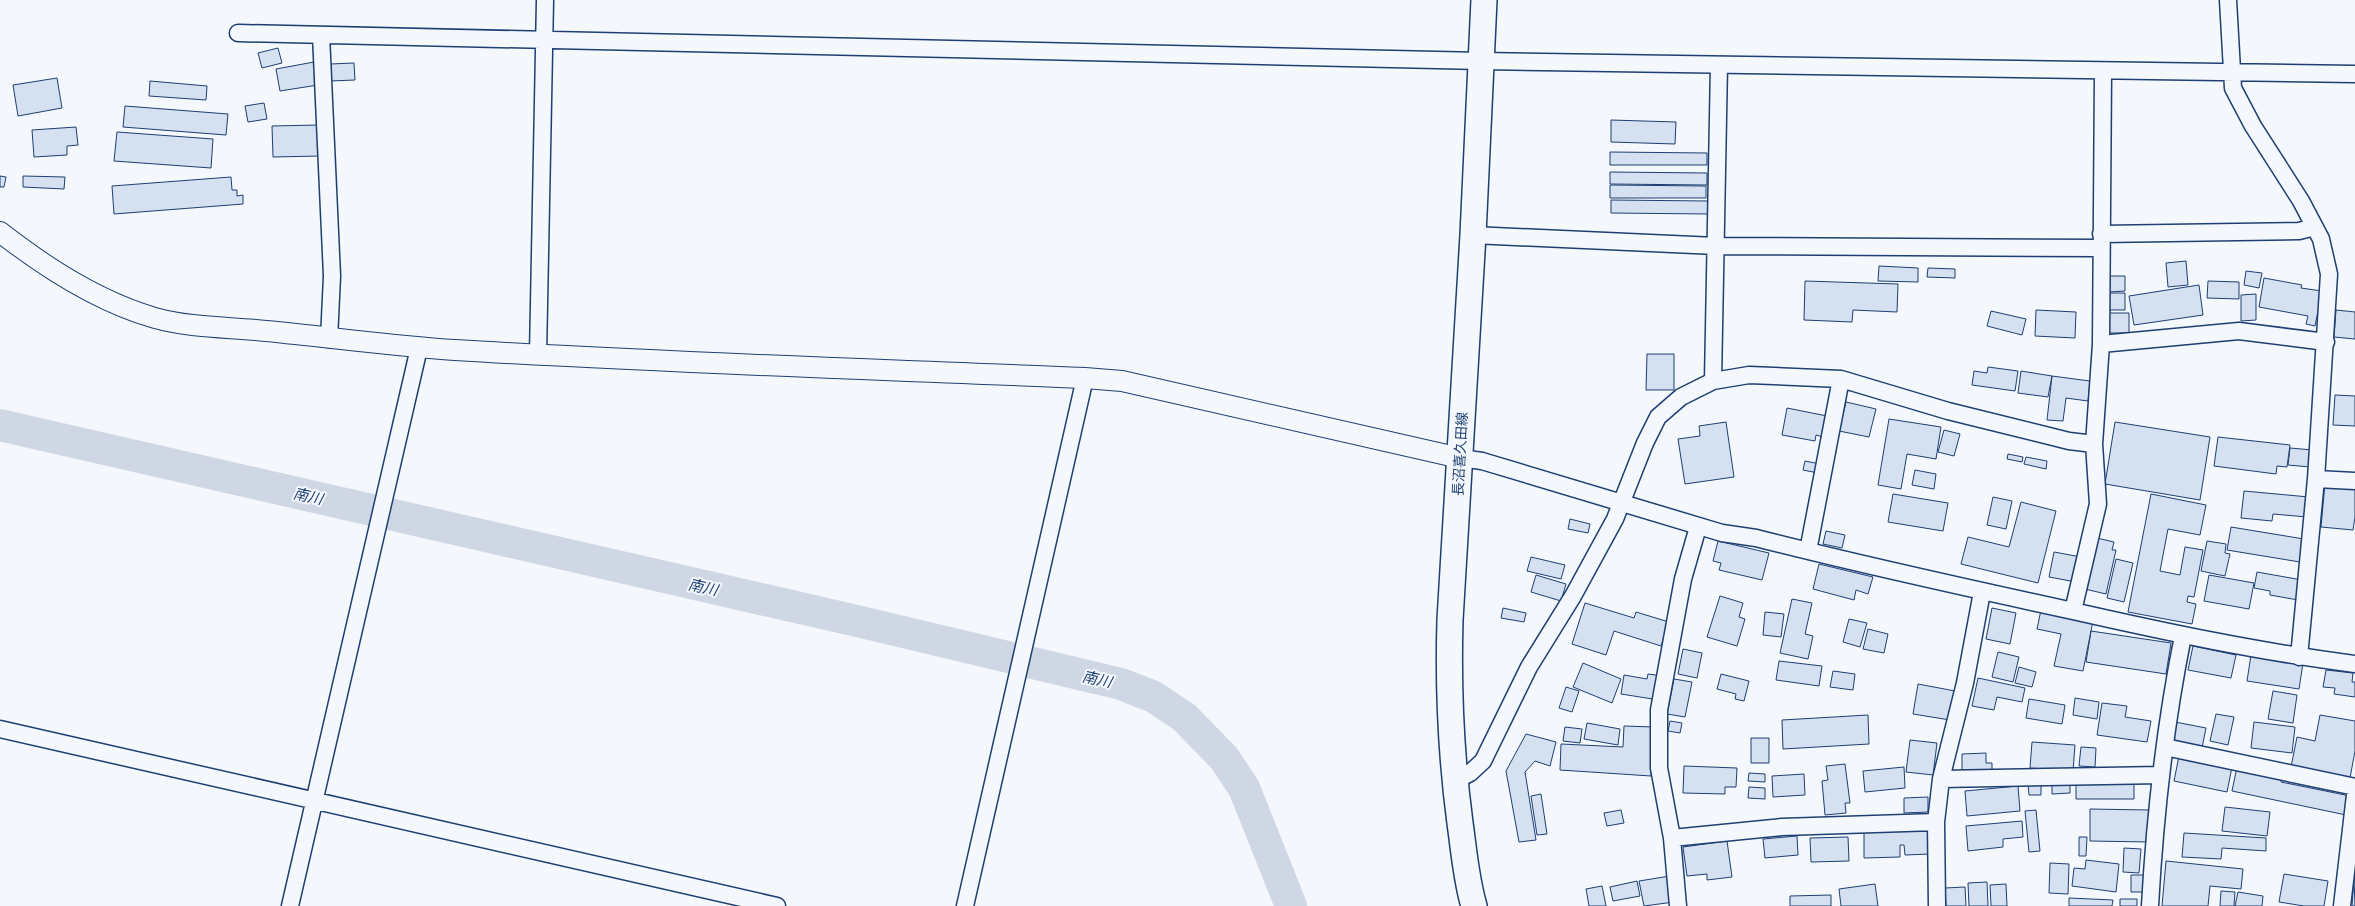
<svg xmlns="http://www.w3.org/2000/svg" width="2355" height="906" viewBox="0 0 2355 906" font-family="'IBM Plex Sans','Noto Sans JP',sans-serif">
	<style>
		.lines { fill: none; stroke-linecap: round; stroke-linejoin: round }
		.river { stroke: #cfd7e4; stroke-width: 32 }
		.building { fill: #d5e0f0; stroke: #1d3f73 }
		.minor-casing { stroke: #1d3f73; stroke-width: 19 }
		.tertiary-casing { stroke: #1d3f73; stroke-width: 22 }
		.primary-casing { stroke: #1d3f73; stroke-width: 28 }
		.minor { stroke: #f4f7fb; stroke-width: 16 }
		.tertiary { stroke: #f4f7fb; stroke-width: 20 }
		.primary { stroke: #f4f7fb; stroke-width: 25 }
		.labels { text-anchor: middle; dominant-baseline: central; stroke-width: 4; stroke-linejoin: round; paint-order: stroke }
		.street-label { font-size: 14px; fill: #1d3f73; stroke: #f4f7fb }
		.water-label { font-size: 15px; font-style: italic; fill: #1d3f73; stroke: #f4f7fb }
	</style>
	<rect width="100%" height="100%" fill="#f4f7fb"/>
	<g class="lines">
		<!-- river -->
		<path class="river" d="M 0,425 L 857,621 L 1121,684 L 1154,697 L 1184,717 L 1224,758 L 1244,788 L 1291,906"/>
	</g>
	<!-- building -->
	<path class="building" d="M 278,48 L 282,63 L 262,68 L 258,53 Z
		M 314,62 L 318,85 L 280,91 L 276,69 Z
		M 354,63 L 355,80 L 330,81 L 330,64 Z
		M 57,78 L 62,108 L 18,116 L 13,85 Z
		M 150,81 L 207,86 L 206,100 L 149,96 Z
		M 264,103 L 267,119 L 248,122 L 245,106 Z
		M 125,106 L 228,114 L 226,135 L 123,127 Z
		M 1611,120 L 1676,122 L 1675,144 L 1611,142 Z
		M 319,125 L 320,156 L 273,157 L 272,126 Z
		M 76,127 L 78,145 L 67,146 L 67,155 L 34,157 L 32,130 Z
		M 117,132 L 213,139 L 211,168 L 114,161 Z
		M 1610,152 L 1707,153 L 1707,165 L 1610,165 Z
		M 1610,172 L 1707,173 L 1707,185 L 1610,184 Z
		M 0,176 L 6,177 L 4,187 L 0,187 Z
		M 23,176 L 65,177 L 64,189 L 23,187 Z
		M 231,177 L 232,190 L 237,190 L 237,196 L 243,195 L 243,204 L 114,214 L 112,186 Z
		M 1610,185 L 1706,186 L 1706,198 L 1610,198 Z
		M 1611,200 L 1708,201 L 1708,214 L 1611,213 Z
		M 2186,261 L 2188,285 L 2168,287 L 2166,263 Z
		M 1879,266 L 1918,268 L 1918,282 L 1878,281 Z
		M 1928,268 L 1955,269 L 1955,278 L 1927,277 Z
		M 2246,271 L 2262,273 L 2259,288 L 2244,285 Z
		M 2108,276 L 2125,276 L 2125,291 L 2109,292 Z
		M 2264,278 L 2302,285 L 2301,288 L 2322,291 L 2315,326 L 2306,324 L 2308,316 L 2259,307 Z
		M 1805,281 L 1898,284 L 1897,312 L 1853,310 L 1852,322 L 1804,320 Z
		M 2208,281 L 2239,282 L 2239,299 L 2207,298 Z
		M 2199,285 L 2203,315 L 2134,325 L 2129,296 Z
		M 2109,293 L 2125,293 L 2125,310 L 2109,310 Z
		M 2256,294 L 2256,320 L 2241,321 L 2241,295 Z
		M 2036,310 L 2076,312 L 2075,338 L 2035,336 Z
		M 2336,310 L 2355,312 L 2355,339 L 2334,337 Z
		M 1991,311 L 2026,319 L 2022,335 L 1987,326 Z
		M 2109,313 L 2129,313 L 2129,333 L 2109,333 Z
		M 1647,354 L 1674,354 L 1674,390 L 1646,390 Z
		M 1988,367 L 2018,371 L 2015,391 L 1972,385 L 1974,371 L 1987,373 Z
		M 2021,371 L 2052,376 L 2048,397 L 2018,393 Z
		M 2052,376 L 2090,381 L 2088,401 L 2066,398 L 2063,421 L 2047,420 Z
		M 2335,395 L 2355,396 L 2355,426 L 2333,425 Z
		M 1846,402 L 1876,409 L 1869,437 L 1839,431 Z
		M 1787,408 L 1827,416 L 1823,437 L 1816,435 L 1815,441 L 1782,435 Z
		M 1889,419 L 1941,427 L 1936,459 L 1907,454 L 1901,489 L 1878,485 Z
		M 1726,422 L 1734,477 L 1685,484 L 1678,439 L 1700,436 L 1699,426 Z
		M 2115,422 L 2210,437 L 2200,500 L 2105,484 Z
		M 1944,430 L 1960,434 L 1954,456 L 1938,452 Z
		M 2218,437 L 2290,445 L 2287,467 L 2277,466 L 2276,474 L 2214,466 Z
		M 2290,448 L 2313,450 L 2310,467 L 2288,465 Z
		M 2008,454 L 2023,457 L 2022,462 L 2007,459 Z
		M 2026,457 L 2047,461 L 2046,469 L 2024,464 Z
		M 1805,461 L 1820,464 L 1818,473 L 1803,470 Z
		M 1915,470 L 1936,474 L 1934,489 L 1912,485 Z
		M 2325,483 L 2355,486 L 2355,517 L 2353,530 L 2321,527 Z
		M 2244,491 L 2309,497 L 2307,517 L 2273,514 L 2272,521 L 2241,518 Z
		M 1893,494 L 1948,503 L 1943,531 L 1888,522 Z
		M 2151,494 L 2206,505 L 2200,535 L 2168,529 L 2160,571 L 2180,575 L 2185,547 L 2203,550 L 2194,597 L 2188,596 L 2187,602 L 2196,604 L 2192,624 L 2128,612 Z
		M 1993,497 L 2012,501 L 2006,529 L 1987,525 Z
		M 2021,502 L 2056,511 L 2038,583 L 1961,564 L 1968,537 L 2009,547 Z
		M 1570,519 L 1590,524 L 1588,533 L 1568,529 Z
		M 2231,527 L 2304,539 L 2300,562 L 2227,550 Z
		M 1826,531 L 1845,535 L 1842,548 L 1823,544 Z
		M 2097,538 L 2114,542 L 2112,550 L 2116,550 L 2106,594 L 2085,589 Z
		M 1718,541 L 1769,553 L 1762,580 L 1719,570 L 1721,563 L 1713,561 Z
		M 2207,541 L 2226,544 L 2225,553 L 2230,554 L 2225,576 L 2201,571 Z
		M 2054,552 L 2081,557 L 2076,582 L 2049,577 Z
		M 1531,557 L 1565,565 L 1561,579 L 1527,571 Z
		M 2116,559 L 2133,563 L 2124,602 L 2107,598 Z
		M 1819,564 L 1873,577 L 1868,594 L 1856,590 L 1854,600 L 1813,589 Z
		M 2257,572 L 2302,580 L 2298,600 L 2270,595 L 2270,591 L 2254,588 Z
		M 1536,575 L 1566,584 L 1561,601 L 1531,592 Z
		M 2209,575 L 2254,583 L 2249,609 L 2204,601 Z
		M 1720,596 L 1743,603 L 1739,617 L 1745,619 L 1737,646 L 1707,637 Z
		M 1792,599 L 1812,603 L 1805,634 L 1813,636 L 1808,659 L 1780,653 Z
		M 1585,603 L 1634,618 L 1636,612 L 1669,622 L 1661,646 L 1614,631 L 1606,655 L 1572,644 Z
		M 1503,608 L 1526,613 L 1524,622 L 1501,618 Z
		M 1992,608 L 2016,613 L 2010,644 L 1986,639 Z
		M 2041,610 L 2093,621 L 2083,671 L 2054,666 L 2061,634 L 2037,629 Z
		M 1765,612 L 1784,614 L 1781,637 L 1763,635 Z
		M 1849,619 L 1867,623 L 1860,647 L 1843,642 Z
		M 1868,629 L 1888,634 L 1884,653 L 1863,649 Z
		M 2091,631 L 2171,643 L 2166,674 L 2086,662 Z
		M 2193,646 L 2236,655 L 2231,678 L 2188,670 Z
		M 1683,649 L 1702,653 L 1697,678 L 1678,674 Z
		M 1998,652 L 2019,657 L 2013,682 L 1992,677 Z
		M 2251,655 L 2303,663 L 2299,689 L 2247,681 Z
		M 1779,661 L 1822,666 L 1819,686 L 1776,680 Z
		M 1583,663 L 1621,679 L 1612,703 L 1573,687 Z
		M 2019,667 L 2036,672 L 2032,687 L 2015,683 Z
		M 2326,670 L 2353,673 L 2352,682 L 2355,682 L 2355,697 L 2334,694 L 2335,688 L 2323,687 Z
		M 1833,671 L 1855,674 L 1853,690 L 1830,687 Z
		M 1648,674 L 1663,676 L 1659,700 L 1621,694 L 1624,675 L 1647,679 Z
		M 1721,674 L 1749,681 L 1744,701 L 1735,699 L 1736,694 L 1717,689 Z
		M 1978,678 L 2025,688 L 2022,702 L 1997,697 L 1994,710 L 1972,706 Z
		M 1674,679 L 1692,682 L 1685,717 L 1667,714 Z
		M 1918,684 L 1955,691 L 1950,720 L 1913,714 Z
		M 1566,687 L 1579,691 L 1572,712 L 1559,708 Z
		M 2273,691 L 2297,695 L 2293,723 L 2268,719 Z
		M 2075,698 L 2099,702 L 2097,719 L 2073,715 Z
		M 2029,699 L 2065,705 L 2062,724 L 2026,718 Z
		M 2102,703 L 2127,706 L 2125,717 L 2151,721 L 2147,742 L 2097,735 Z
		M 2216,714 L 2234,717 L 2228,745 L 2210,741 Z
		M 1868,715 L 1869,744 L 1783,749 L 1782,720 Z
		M 2320,715 L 2355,721 L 2355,751 L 2350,778 L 2291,767 L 2297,737 L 2315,741 Z
		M 1670,721 L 1682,723 L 1680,733 L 1668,731 Z
		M 2175,722 L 2206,728 L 2202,748 L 2171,742 Z
		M 2254,722 L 2295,727 L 2292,753 L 2251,748 Z
		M 1587,723 L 1620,729 L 1618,745 L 1584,739 Z
		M 1624,726 L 1654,727 L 1651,776 L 1560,770 L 1561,744 L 1623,747 Z
		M 1565,727 L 1582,729 L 1580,743 L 1563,741 Z
		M 1526,734 L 1556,742 L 1550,766 L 1535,761 L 1525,772 L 1536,840 L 1519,842 L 1506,771 Z
		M 1751,738 L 1769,738 L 1769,763 L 1751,763 Z
		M 1910,740 L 1937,743 L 1933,775 L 1906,772 Z
		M 2032,742 L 2075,745 L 2073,771 L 2030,768 Z
		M 2081,747 L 2096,748 L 2095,767 L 2079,766 Z
		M 1986,753 L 1986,763 L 1992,763 L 1992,771 L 1962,772 L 1962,754 Z
		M 2179,756 L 2232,767 L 2227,792 L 2174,781 Z
		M 1845,764 L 1850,803 L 1845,803 L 1846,813 L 1825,815 L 1822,781 L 1828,780 L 1826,766 Z
		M 1684,766 L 1737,768 L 1736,787 L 1725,787 L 1725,794 L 1683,793 Z
		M 1904,767 L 1905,788 L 1865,792 L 1863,771 Z
		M 2237,767 L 2282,776 L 2281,782 L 2350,796 L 2346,815 L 2232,791 Z
		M 1749,773 L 1765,774 L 1765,782 L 1748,781 Z
		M 1804,774 L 1805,795 L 1773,797 L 1772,776 Z
		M 2076,780 L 2134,781 L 2134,799 L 2076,799 Z
		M 2052,781 L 2070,781 L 2070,793 L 2052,794 Z
		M 2041,783 L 2041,795 L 2029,795 L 2028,784 Z
		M 2018,786 L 2020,811 L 1967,816 L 1965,791 Z
		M 1749,787 L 1765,788 L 1765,799 L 1748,798 Z
		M 1541,794 L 1547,834 L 1537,835 L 1531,796 Z
		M 1928,797 L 1928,812 L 1904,813 L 1904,798 Z
		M 2225,807 L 2270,812 L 2267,836 L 2222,831 Z
		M 2090,809 L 2149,810 L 2149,842 L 2090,841 Z
		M 1621,810 L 1624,823 L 1607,826 L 1604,813 Z
		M 2036,810 L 2040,851 L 2029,852 L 2025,811 Z
		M 2022,821 L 2023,837 L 2003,839 L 2003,847 L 1968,851 L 1966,826 Z
		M 1929,830 L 1930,854 L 1905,855 L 1904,845 L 1900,845 L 1900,857 L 1864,858 L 1864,832 Z
		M 2184,833 L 2266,838 L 2266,851 L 2222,848 L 2221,859 L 2182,857 Z
		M 1797,836 L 1798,855 L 1765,858 L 1763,839 Z
		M 1848,837 L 1849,861 L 1811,862 L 1810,838 Z
		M 2079,837 L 2087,837 L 2086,856 L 2079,856 Z
		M 1727,841 L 1732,877 L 1707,880 L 1707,874 L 1687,876 L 1683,847 Z
		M 2124,848 L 2141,849 L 2139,873 L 2123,872 Z
		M 2086,860 L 2119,864 L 2116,892 L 2072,886 L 2074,868 L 2085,869 Z
		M 2166,861 L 2243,869 L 2241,889 L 2210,886 L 2208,906 L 2162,906 Z
		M 2050,863 L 2069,864 L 2068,894 L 2049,893 Z
		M 2284,874 L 2328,881 L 2324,906 L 2304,906 L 2279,902 Z
		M 2131,875 L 2144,875 L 2144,892 L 2131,892 Z
		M 1670,876 L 1674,902 L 1644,906 L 1639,881 Z
		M 2354,878 L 2355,906 L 2352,906 Z
		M 1637,881 L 1640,896 L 1613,901 L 1610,887 Z
		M 1987,882 L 1988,906 L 1969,906 L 1968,883 Z
		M 1875,884 L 1878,906 L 1841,906 L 1839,889 Z
		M 2006,884 L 2007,906 L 1991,906 L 1990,885 Z
		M 1602,886 L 1606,906 L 1589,906 L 1586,889 Z
		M 1965,887 L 1966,906 L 1946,906 L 1945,888 Z
		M 2221,891 L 2235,892 L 2234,906 L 2220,906 Z
		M 2238,892 L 2263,896 L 2262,906 L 2235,906 Z
		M 1831,895 L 1831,906 L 1790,906 L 1790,896 Z
		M 2069,898 L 2113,900 L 2112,906 L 2069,906 Z
		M 2120,899 L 2137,899 L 2137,906 L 2120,906 Z"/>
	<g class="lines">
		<defs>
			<path id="minor" d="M 2228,0 L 2233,88 L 2253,126 L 2301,201 L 2321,239 L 2329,274 L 2316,479 L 2299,657
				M 238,33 L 1481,61 L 2355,74
				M 321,35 L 332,276 L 329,339
				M 2101,234 L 2299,231 L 2315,227
				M 1473,235 L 1716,246 L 2101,248
				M 2101,344 L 2239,331 L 2326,342
				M 538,355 L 545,0
				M 1713,381 L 1719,65
				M 1460,458 L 1482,461 L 1722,533 L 1756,538 C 1861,565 1967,588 2073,611 C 2166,632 2260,652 2355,664
				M 2316,479 L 2355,481
				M 1808,551 L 1841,379
				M 2073,611 L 2098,504 L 2094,444 L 2101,344 L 2103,72
				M 0,729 L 777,906
				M 2165,747 L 2355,787
				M 1941,779 L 2161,775
				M 1455,781 L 1470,773 L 1483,761 L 1529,667 L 1573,596 L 1615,519 L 1645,443 L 1658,417 L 1681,397 L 1713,381 L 1749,375 L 1841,379 L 1948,411 L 2069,441 L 2094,444
				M 1672,838 L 1782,827 L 1936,822
				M 290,906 L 419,348
				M 965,906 L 1085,378
				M 1678,906 L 1672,838 L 1659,768 L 1659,710 L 1683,579 L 1698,527
				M 1937,906 L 1936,822 L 1941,779 L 1965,683 L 1982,592
				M 2150,906 C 2155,815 2165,725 2183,636
				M 2342,906 L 2355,795"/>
			<path id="tertiary" d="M 0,232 C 46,268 99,302 155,318 C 191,328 230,327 266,331 C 329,337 392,346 455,350 C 665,363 875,369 1085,378 L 1122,381 L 1460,458"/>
			<path id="primary" d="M 1474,906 C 1466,879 1464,851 1460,823 C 1451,755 1448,688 1450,620 L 1473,235 L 1484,0"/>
		</defs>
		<!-- minor casing -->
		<use href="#minor" class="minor-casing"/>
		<!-- tertiary casing -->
		<use href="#tertiary" class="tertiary-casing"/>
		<!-- primary casing -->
		<use href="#primary" class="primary-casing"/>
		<!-- minor -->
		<use href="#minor" class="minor"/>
		<!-- tertiary -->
		<use href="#tertiary" class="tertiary"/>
		<!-- primary -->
		<use href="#primary" class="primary"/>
	</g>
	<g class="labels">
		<!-- street labels -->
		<g class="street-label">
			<text transform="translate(1460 454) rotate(-87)">長沼喜久田線</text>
		</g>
		<!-- water labels -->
		<g class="water-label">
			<text transform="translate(308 496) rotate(13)">南川</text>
			<text transform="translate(703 587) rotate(13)">南川</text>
			<text transform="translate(1097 679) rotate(13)">南川</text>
		</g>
	</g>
</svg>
